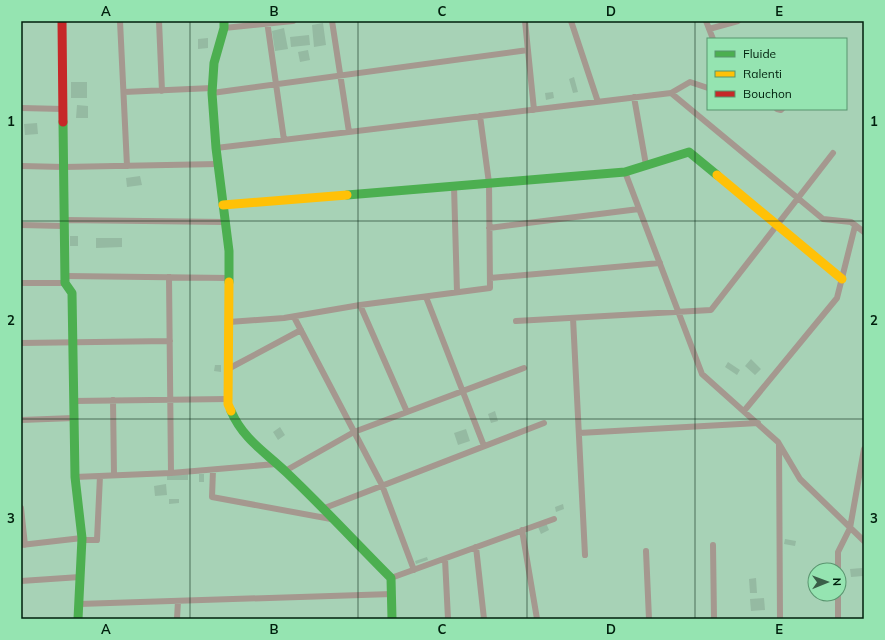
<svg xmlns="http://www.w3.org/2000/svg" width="885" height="640" viewBox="0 0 885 640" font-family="Mulish,sans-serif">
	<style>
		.building { fill: #95baa2 }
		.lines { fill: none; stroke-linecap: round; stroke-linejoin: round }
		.street { stroke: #a5988f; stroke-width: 6 }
		.fast { stroke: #4caf50; stroke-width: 9 }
		.slow { stroke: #ffc107; stroke-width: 9 }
		.jam { stroke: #c62828; stroke-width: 9 }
		.grid { fill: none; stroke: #001f0d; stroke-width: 1; stroke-opacity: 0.55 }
		.neatline { fill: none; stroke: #001f0d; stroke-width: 1.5 }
		.grid-label { font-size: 13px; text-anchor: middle; font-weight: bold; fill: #001f0d }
	</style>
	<rect width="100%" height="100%" fill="#a7d2b6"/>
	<!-- building -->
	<path class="building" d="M 323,23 L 326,45 L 314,47 L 312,25 Z
		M 284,28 L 288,49 L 275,51 L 272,31 Z
		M 309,35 L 310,45 L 291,47 L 290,37 Z
		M 208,38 L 208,48 L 198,49 L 198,39 Z
		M 308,50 L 310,60 L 300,62 L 298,52 Z
		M 574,77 L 578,92 L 573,93 L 569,79 Z
		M 71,82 L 87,82 L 87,98 L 71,98 Z
		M 553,92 L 554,98 L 546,100 L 545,93 Z
		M 77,105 L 88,106 L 88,118 L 76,118 Z
		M 37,123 L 38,134 L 25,135 L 24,124 Z
		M 140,176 L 142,185 L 127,187 L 126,178 Z
		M 70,236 L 78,236 L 78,246 L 70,246 Z
		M 96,238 L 122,238 L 122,247 L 96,248 Z
		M 751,359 L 761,369 L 755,375 L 745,366 Z
		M 728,362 L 740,370 L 737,375 L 725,367 Z
		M 215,365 L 221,365 L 221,372 L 214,371 Z
		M 495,411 L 498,421 L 491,423 L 488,414 Z
		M 280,427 L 285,435 L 278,440 L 273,432 Z
		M 466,429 L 470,441 L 458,445 L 454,433 Z
		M 188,474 L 188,480 L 167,480 L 167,475 Z
		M 199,474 L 204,474 L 204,482 L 199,482 Z
		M 166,484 L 167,495 L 155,496 L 154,486 Z
		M 169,499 L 179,499 L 179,503 L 169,504 Z
		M 563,504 L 564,509 L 556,512 L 555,507 Z
		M 546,523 L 549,530 L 541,534 L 538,527 Z
		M 785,539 L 796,541 L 795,546 L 784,544 Z
		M 427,557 L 428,560 L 416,564 L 415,561 Z
		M 862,568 L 863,576 L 851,577 L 850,569 Z
		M 756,578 L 757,593 L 750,593 L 749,579 Z
		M 764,598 L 765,610 L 751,611 L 750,599 Z"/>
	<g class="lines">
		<!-- street -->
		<path class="street" d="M 120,21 L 127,166
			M 159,21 L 162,91
			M 267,21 L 284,140
			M 332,21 L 349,132
			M 525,21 L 534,110
			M 571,21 L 598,102
			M 706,21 L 713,39
			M 224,28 L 293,21
			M 709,29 L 738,21
			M 124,92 L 212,88
			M 212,93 L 528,50
			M 671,93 L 823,219 L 851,222 L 864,232
			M 634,97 L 646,165
			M 21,108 L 63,109
			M 777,109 L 781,110 L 782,109
			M 216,148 L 671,93 L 690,82 L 708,88
			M 21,166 L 64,167 L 218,164
			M 625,172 L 702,374 L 778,442 L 800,479 L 864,541
			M 454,186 L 457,292
			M 64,220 L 225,222
			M 21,225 L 64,226
			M 489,228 L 639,209
			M 65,276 L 229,278
			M 169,277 L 171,473
			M 490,278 L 660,263
			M 21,283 L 65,283
			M 426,297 L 484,446
			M 360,305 L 407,412
			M 294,317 L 382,485 L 414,570
			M 573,318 L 585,555
			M 516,321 L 711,310 L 833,153
			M 229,322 L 284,318 L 360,305 L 490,288 L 489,183 L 480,116
			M 21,343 L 170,341
			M 228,369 L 301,330
			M 113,400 L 114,475
			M 74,401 L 228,399
			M 744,411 L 837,298 L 855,226
			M 21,420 L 74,418
			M 579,433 L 758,423
			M 779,444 L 780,619
			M 213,470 L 212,497 L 331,519
			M 285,471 L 354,432 L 524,368
			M 75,477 L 171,473 L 276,464
			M 21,508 L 25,545
			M 322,509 L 544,423
			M 522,530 L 537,619
			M 81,540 L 97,540 L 100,476
			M 21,545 L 82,538
			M 713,545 L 714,619
			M 476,547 L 484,619
			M 646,551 L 649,619
			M 445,559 L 448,619
			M 838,570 L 838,552 L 850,528 L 864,449
			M 391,578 L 554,519
			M 21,581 L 80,577
			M 79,604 L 392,594
			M 177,619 L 178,601
			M 838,619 L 838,594"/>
		<!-- fast -->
		<path class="fast" d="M 224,21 L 224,28 L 214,63 L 212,93 L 216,148 L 229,251 L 229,282
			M 63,122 L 65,283 L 72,293 L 75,477 L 82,538 L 78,619
			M 347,195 L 625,172 L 689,152 L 717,175
			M 231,411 C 243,439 265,452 286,472 C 322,506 356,543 391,578 L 392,619"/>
		<!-- slow -->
		<path class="slow" d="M 717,175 L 842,279
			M 223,205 L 347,195
			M 229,282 L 228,404 L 231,411"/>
		<!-- jam -->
		<path class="jam" d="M 62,21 L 63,122"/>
	</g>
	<!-- grid -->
	<path class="grid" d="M 190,21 L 190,619M 358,21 L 358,619M 527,21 L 527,619M 695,21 L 695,619M 21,221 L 864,221M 21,419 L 864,419"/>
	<!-- border -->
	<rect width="885" height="640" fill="none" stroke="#95e4b1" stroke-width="44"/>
	<!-- legend -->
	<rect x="707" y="38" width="140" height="72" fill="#95e4b1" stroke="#59956f"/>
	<rect x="715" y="51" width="20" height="6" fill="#4caf50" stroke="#59956f"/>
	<text x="743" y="58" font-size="12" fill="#001f0d">Fluide</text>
	<rect x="715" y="71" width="20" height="6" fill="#ffc107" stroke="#59956f"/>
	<text x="743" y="78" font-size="12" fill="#001f0d">Ralenti</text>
	<rect x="715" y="91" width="20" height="6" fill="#c62828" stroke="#59956f"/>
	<text x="743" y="98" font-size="12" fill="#001f0d">Bouchon</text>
	<!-- north arrow -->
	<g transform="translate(827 582) rotate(89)"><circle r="19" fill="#95e4b1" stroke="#59956f"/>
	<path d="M0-3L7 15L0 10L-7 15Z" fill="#3a5e48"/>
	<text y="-6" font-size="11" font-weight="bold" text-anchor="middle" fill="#001f0d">N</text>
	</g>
	<rect x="22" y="22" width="841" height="596" class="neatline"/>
	<g class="grid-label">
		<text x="106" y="16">A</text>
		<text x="274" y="16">B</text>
		<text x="442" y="16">C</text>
		<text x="611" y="16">D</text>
		<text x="779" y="16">E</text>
		<text x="11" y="126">1</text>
		<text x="874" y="126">1</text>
		<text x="11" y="325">2</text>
		<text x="874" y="325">2</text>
		<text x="11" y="523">3</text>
		<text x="874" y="523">3</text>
		<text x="106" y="634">A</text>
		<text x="274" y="634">B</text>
		<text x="442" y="634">C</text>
		<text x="611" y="634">D</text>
		<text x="779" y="634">E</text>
	</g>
</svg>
